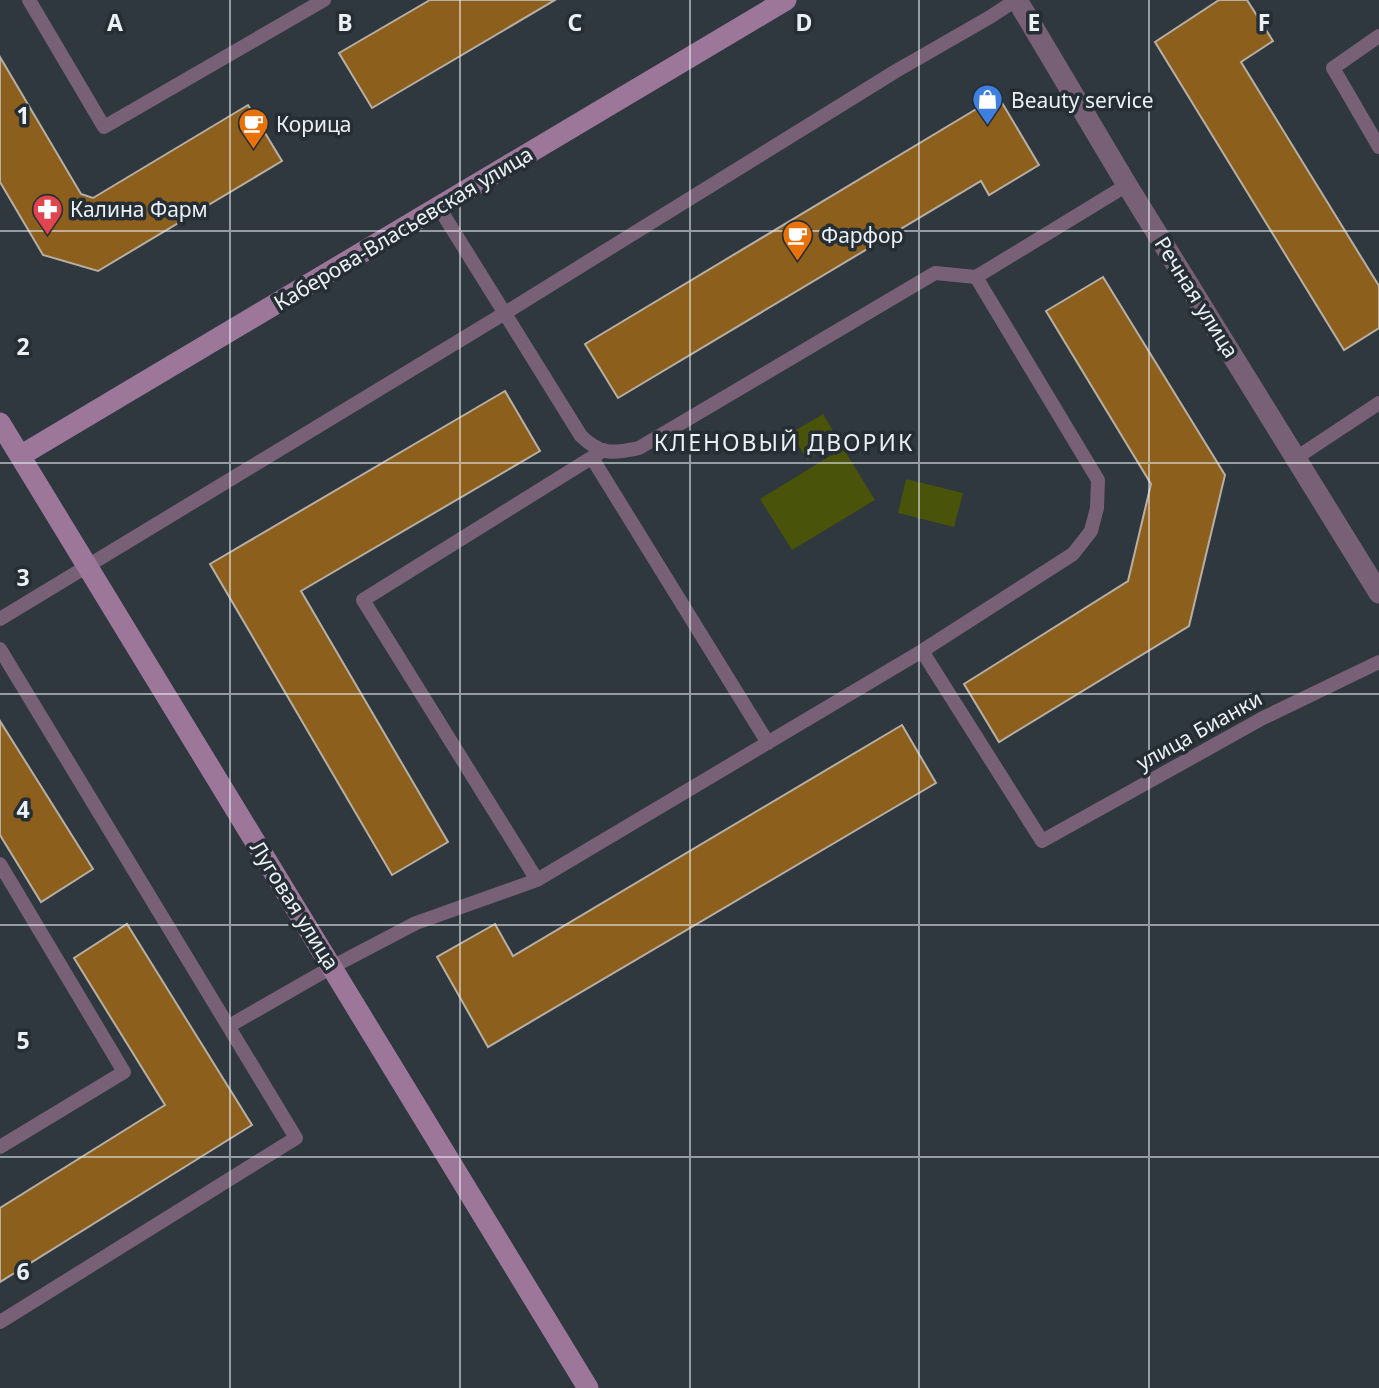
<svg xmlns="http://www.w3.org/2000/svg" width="1379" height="1388" viewBox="0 0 1379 1388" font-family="'Noto Sans',sans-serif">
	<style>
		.green { fill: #495309 }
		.building { fill: #8c601c; stroke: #b7afa4; stroke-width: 2 }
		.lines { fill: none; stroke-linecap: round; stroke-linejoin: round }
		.lane { stroke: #786076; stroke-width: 14 }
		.street { stroke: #786076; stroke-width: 21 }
		.secondary { stroke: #9d7799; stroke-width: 21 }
		.grid { fill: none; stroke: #ebf0f5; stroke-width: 2; stroke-opacity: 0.55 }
		.labels { text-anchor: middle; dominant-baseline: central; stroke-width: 7; stroke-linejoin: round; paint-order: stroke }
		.poi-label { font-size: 21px; fill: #ebf0f5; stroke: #252d35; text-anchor: start }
		.street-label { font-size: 21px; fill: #ebf0f5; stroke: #252d35 }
		.neighbourhood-label { font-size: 23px; letter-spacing: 2px; fill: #ebf0f5; stroke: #252d35 }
		.grid-label { font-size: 23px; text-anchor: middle; font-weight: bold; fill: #ebf0f5; stroke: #252d35; stroke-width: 7; stroke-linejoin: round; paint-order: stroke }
	</style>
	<rect width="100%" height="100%" fill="#2f373f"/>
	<!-- green -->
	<path class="green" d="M 823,414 L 839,441 L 807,460 L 791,433 Z
		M 843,448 L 875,500 L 792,550 L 760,499 Z
		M 906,479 L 963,493 L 954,527 L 898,513 Z"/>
	<!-- building -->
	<path class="building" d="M 430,0 L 555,0 L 372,108 L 339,53 Z
		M 1219,0 L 1247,0 L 1273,41 L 1241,62 L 1379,286 L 1379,328 L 1344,350 L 1155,42 Z
		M 0,57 L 81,194 L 93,198 L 248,105 L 282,161 L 98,271 L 43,255 L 0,182 Z
		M 998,96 L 1039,165 L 989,195 L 981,181 L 618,398 L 585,344 Z
		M 1103,277 L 1225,475 L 1189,626 L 999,742 L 964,684 L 1128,581 L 1151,484 L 1046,311 Z
		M 505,391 L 540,451 L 301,591 L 448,842 L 392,875 L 210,564 Z
		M 0,721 L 93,869 L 41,902 L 0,835 Z
		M 902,725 L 936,783 L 488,1047 L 437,957 L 495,924 L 513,956 Z
		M 127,924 L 252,1125 L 0,1282 L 0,1208 L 165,1105 L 74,958 Z"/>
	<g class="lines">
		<!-- lane -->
		<path class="lane" d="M 29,0 L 104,127 L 324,0
			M 1379,36 L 1333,68 L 1379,147
			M 438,206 L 581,436 C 602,456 613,453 639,448 L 935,273 L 976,277
			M 592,458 L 768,743
			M 1296,458 L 1379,403
			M 0,619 L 505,313 L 896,71 L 990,17 L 1016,0
			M 0,649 L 296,1138 L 0,1322
			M 922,651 L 1042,841 L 1263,718 L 1379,662
			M 0,864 L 124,1072 L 0,1147
			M 537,880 L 363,600 L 604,450
			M 229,1026 L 332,967 L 416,923 L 537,880 L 922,651 L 1073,554 L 1091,531 L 1097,508 L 1098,480 L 976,277 L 1127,185"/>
		<!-- street -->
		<path class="street" d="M 1017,0 L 1127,185 L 1379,593"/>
		<!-- secondary -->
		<path class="secondary" d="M 0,423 L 588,1388
			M 20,456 L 786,0"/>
	</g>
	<!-- grid -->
	<path class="grid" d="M 230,0 L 230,1388M 460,0 L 460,1388M 690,0 L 690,1388M 919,0 L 919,1388M 1149,0 L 1149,1388M 0,231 L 1379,231M 0,463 L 1379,463M 0,694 L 1379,694M 0,925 L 1379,925M 0,1157 L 1379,1157"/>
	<!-- icons -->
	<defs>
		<symbol id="shop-pin" viewBox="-11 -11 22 30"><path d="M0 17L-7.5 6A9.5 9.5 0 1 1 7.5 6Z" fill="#3f7fe0" stroke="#252d35"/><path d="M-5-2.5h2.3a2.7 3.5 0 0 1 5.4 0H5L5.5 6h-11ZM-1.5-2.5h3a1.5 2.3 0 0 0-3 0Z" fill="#fff"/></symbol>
		<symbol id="cafe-pin" viewBox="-11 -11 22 30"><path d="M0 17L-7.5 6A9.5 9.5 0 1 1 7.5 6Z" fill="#e8710a" stroke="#252d35"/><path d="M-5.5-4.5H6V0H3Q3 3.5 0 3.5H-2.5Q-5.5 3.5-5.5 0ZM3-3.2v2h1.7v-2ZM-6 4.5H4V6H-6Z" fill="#fff"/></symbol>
		<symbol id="pharmacy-pin" viewBox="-11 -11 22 30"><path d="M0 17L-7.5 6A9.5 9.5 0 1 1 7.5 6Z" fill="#e0444e" stroke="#252d35"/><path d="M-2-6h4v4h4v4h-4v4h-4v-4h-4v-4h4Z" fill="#fff"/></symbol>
	</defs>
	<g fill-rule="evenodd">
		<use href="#shop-pin" x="970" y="82" width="35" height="47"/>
		<use href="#cafe-pin" x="236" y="106" width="35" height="47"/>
		<use href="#pharmacy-pin" x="30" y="192" width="35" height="47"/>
		<use href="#cafe-pin" x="780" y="218" width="35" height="47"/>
	</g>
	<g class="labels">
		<!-- poi labels -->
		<g class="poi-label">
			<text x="1011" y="100">Beauty service</text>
			<text x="276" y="124">Корица</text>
			<text x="70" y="209">Калина Фарм</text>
			<text x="821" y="235">Фарфор</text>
		</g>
		<!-- street labels -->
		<g class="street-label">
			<text transform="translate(403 228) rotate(-31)">Каберова-Власьевская улица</text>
			<text transform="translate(1197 297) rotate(58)">Речная улица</text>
			<text transform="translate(1199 730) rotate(-29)">улица Бианки</text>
			<text transform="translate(295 905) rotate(58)">Луговая улица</text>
		</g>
		<!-- neighbourhood labels -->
		<g class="neighbourhood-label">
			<text x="784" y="442">КЛЕНОВЫЙ ДВОРИК</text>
		</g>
	</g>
	<g class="grid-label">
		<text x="115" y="31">A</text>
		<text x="345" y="31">B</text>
		<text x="575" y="31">C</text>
		<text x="804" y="31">D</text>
		<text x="1034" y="31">E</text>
		<text x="1264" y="31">F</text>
		<text x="23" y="124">1</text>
		<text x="23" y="355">2</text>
		<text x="23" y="586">3</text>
		<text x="23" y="818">4</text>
		<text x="23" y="1049">5</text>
		<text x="23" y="1280">6</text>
	</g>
</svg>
